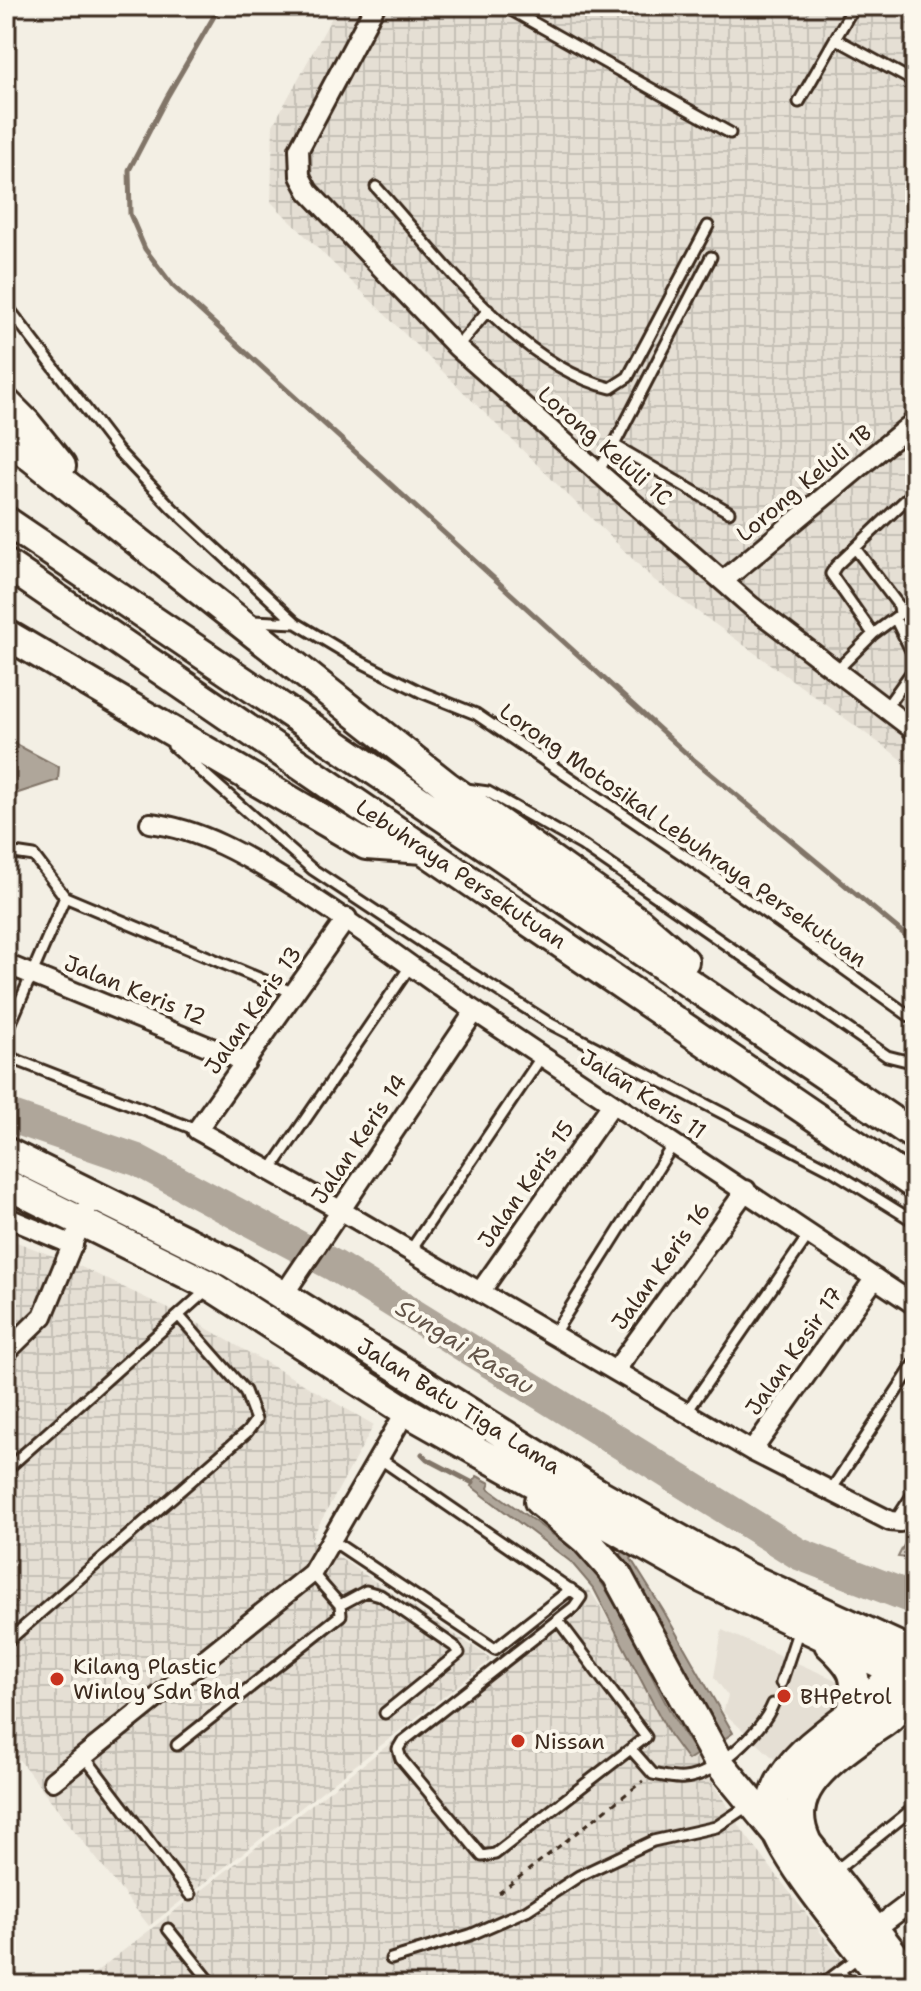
<svg xmlns="http://www.w3.org/2000/svg" width="921" height="1991" viewBox="0 0 921 1991" font-family="'Shantell Sans',sans-serif">
	<style>
		.built { fill: #e5dfd4 }
		.industrial { fill: url(#industrial-grid) }
		.green { fill: #d8d1c6; stroke: #8a7e72; stroke-width: 2 }
		.water { fill: #afa69a; stroke: #817468; stroke-width: 2 }
		.lines { fill: none; stroke-linecap: round; stroke-linejoin: round }
		.stream { stroke: #817468; stroke-width: 5 }
		.river { stroke: #afa69a; stroke-width: 32 }
		.service-casing { stroke: #3b2a1e; stroke-width: 15 }
		.minor-casing { stroke: #3b2a1e; stroke-width: 24 }
		.primary-casing { stroke: #3b2a1e; stroke-width: 34 }
		.trunk-casing { stroke: #3b2a1e; stroke-width: 34 }
		.path { stroke: #3b2a1e; stroke-width: 3; stroke-dasharray: 6 6; stroke-linecap: butt }
		.service { stroke: #fbf7ec; stroke-width: 9 }
		.minor { stroke: #fbf7ec; stroke-width: 18 }
		.primary { stroke: #fbf7ec; stroke-width: 28 }
		.trunk { stroke: #fbf7ec; stroke-width: 28 }
		.poi-dot { fill: #c8321e; stroke: #fbf7ec; stroke-width: 3 }
		.labels { text-anchor: middle; dominant-baseline: central; stroke-width: 8; stroke-linejoin: round; paint-order: stroke }
		.street-label { font-size: 22px; fill: #3b2a1e; stroke: #fbf7ec }
		.poi-label { font-size: 22px; fill: #3b2a1e; stroke: #fbf7ec; text-anchor: start }
		.water-label { font-size: 24px; font-style: italic; fill: #645549; stroke: #fbf7ec }
	</style>
	<defs>
		<pattern id="industrial-grid" width="8" height="8" patternUnits="userSpaceOnUse" patternTransform="scale(2)"><rect width="8" height="8" fill="#e5dfd4"/><path d="M0 4h8M4 0v8" fill="none" stroke="#c5c0b6"/></pattern>
	</defs>
	<rect width="100%" height="100%" fill="#f3efe4"/>
	<filter id="ink" filterUnits="userSpaceOnUse"><feTurbulence type="fractalNoise" baseFrequency=".0125" numOctaves="2"/><feDisplacementMap in="SourceGraphic" scale="16" xChannelSelector="R" yChannelSelector="G"/><feConvolveMatrix kernelMatrix="1 2 1 2 8 2 1 2 1" color-interpolation-filters="sRGB"/></filter>
	<g filter="url(#ink)">
		<!-- built -->
		<path class="built" d="M 722,1630 L 845,1684 L 844,1703 L 781,1765 L 723,1712 L 728,1696 L 714,1677 Z"/>
		<!-- industrial -->
		<path class="industrial" d="M 338,6 L 915,6 L 915,769 L 654,580 L 271,202 L 273,125 Z
			M 6,1238 L 77,1265 L 196,1322 L 374,1425 L 311,1539 L 492,1659 L 149,1926 L 6,1743 Z
			M 589,1589 L 745,1834 L 861,1985 L 79,1985 Z"/>
		<!-- green -->
		<path class="green" d="M 915,1523 L 915,1559 L 898,1557 Z"/>
		<!-- water -->
		<path class="water" d="M 6,739 L 59,767 L 58,780 L 6,797 Z
			M 477,1476 L 490,1483 L 488,1488 L 580,1554 C 631,1613 651,1691 697,1754 L 688,1760 L 669,1734 L 594,1589 L 571,1562 L 471,1486 Z
			M 624,1549 L 633,1555 L 631,1559 L 663,1610 L 733,1733 L 724,1739 L 662,1625 L 619,1559 Z"/>
		<g class="lines">
			<!-- stream -->
			<path class="stream" d="M 220,6 L 167,97 L 129,170 L 130,214 L 145,249 L 173,286 L 688,755 L 915,943
				M 422,1454 L 427,1459 L 473,1483"/>
			<!-- river -->
			<path class="river" d="M 6,1115 L 137,1160 L 335,1266 L 799,1554 L 915,1599"/>
			<defs>
				<path id="service" d="M 504,6 L 730,133
					M 836,39 L 915,82
					M 799,102 L 854,6
					M 376,187 C 439,256 517,365 611,388 L 628,377 L 708,226
					M 6,305 L 118,451 L 172,508 L 296,623 L 363,663 L 421,692 L 476,714 L 710,873 L 915,1020
					M 457,347 L 488,310
					M 614,445 L 729,512
					M 598,472 L 614,445 L 711,257
					M 895,618 L 915,659
					M 253,621 L 296,623
					M 873,634 L 831,574 L 836,566 L 915,491
					M 836,671 L 873,634 L 900,614 L 899,606 L 855,548
					M 885,709 L 915,667
					M 173,746 L 312,869 L 428,946 L 549,1023 L 830,1169 L 915,1222
					M 466,789 L 488,792 L 582,845 L 887,1056 L 915,1063
					M 6,856 L 14,853 L 34,856 L 65,897 L 294,993
					M 6,1034 L 65,897
					M 6,1056 L 197,1130
					M 270,1171 L 411,965
					M 410,1251 L 542,1056
					M 553,1335 L 674,1143
					M 686,1413 L 810,1233
					M 379,1458 L 581,1597 L 574,1607 L 402,1742 L 398,1749 L 401,1759 L 482,1856 L 495,1854 L 646,1737 L 558,1620
					M 6,1470 L 208,1289
					M 831,1490 L 915,1363
					M 333,1541 L 495,1649 L 571,1589
					M 340,1605 L 366,1591 L 380,1595 L 454,1646 L 459,1653 L 385,1713
					M 6,1637 L 10,1639 L 247,1432 L 256,1420 L 245,1391 L 179,1316
					M 781,1683 L 799,1629
					M 177,1745 L 341,1615 L 340,1605 L 312,1573
					M 631,1749 L 653,1774 C 663,1776 673,1779 684,1778 C 714,1776 762,1732 773,1704
					M 84,1756 L 190,1895
					M 834,1872 L 915,1807
					M 168,1929 L 213,1985
					M 391,1959 L 470,1935 L 527,1910 L 579,1876 L 653,1841 L 716,1827 L 749,1805
					M 840,1971 L 850,1985
					M 821,1985 L 860,1956"/>
				<path id="minor" d="M 375,6 L 299,149 L 300,176 L 308,191 L 457,347 L 598,472 L 751,606 L 915,731
					M 723,581 L 915,421
					M 150,823 C 200,829 246,856 288,882 C 355,923 417,972 482,1016 C 626,1113 772,1208 915,1305
					M 347,918 L 197,1130 L 340,1210 L 752,1451 L 890,1521 L 900,1522 L 915,1499
					M 6,964 L 246,1062
					M 6,1217 L 73,1245
					M 480,1292 L 612,1104
					M 284,1294 L 475,1011
					M 6,1352 L 43,1316 L 93,1194
					M 615,1371 L 746,1190
					M 752,1451 L 875,1278
					M 53,1781 L 312,1573 L 406,1411
					M 875,1929 L 915,1899"/>
				<path id="primary" d="M 6,1152 L 231,1263 L 596,1492 L 743,1575 L 915,1654
					M 6,1184 L 211,1286 L 406,1411 L 704,1579 L 915,1680
					M 539,1501 L 586,1540 L 617,1575 L 719,1763 L 777,1833
					M 829,1644 C 854,1667 860,1677 852,1711
					M 915,1671 C 908,1684 902,1703 892,1715 C 887,1721 878,1726 872,1730 C 834,1759 781,1789 807,1843 L 915,1982
					M 887,1985 C 862,1951 778,1855 773,1819 C 768,1785 796,1757 820,1738 C 850,1713 884,1693 902,1658"/>
				<path id="trunk" d="M 6,403 L 26,423 L 61,466
					M 6,437 L 447,786 L 640,923 L 684,961
					M 6,521 L 915,1136
					M 6,564 L 915,1185
					M 6,634 L 366,845 L 424,849"/>
			</defs>
			<!-- service casing -->
			<use href="#service" class="service-casing"/>
			<!-- minor casing -->
			<use href="#minor" class="minor-casing"/>
			<!-- primary casing -->
			<use href="#primary" class="primary-casing"/>
			<!-- trunk casing -->
			<use href="#trunk" class="trunk-casing"/>
			<!-- path -->
			<path class="path" d="M 499,1893 L 643,1781"/>
			<!-- service -->
			<use href="#service" class="service"/>
			<!-- minor -->
			<use href="#minor" class="minor"/>
			<!-- primary -->
			<use href="#primary" class="primary"/>
			<!-- trunk -->
			<use href="#trunk" class="trunk"/>
		</g>
	</g>
	<!-- markers -->
	<g class="poi-dot">
		<circle cx="57" cy="1679" r="8"/>
		<circle cx="784" cy="1696" r="8"/>
		<circle cx="518" cy="1741" r="8"/>
	</g>
	<g class="labels">
		<!-- street labels -->
		<g class="street-label">
			<text transform="translate(605 446) rotate(41)">Lorong Keluli 1C</text>
			<text transform="translate(804 483) rotate(-40)">Lorong Keluli 1B</text>
			<text transform="translate(683 835) rotate(35)">Lorong Motosikal Lebuhraya Persekutuan</text>
			<text transform="translate(461 874) rotate(34)">Lebuhraya Persekutuan</text>
			<text transform="translate(135 990) rotate(22)">Jalan Keris 12</text>
			<text transform="translate(253 1010) rotate(-55)">Jalan Keris 13</text>
			<text transform="translate(643 1094) rotate(33)">Jalan Keris 11</text>
			<text transform="translate(359 1139) rotate(-56)">Jalan Keris 14</text>
			<text transform="translate(526 1184) rotate(-55)">Jalan Keris 15</text>
			<text transform="translate(661 1266) rotate(-54)">Jalan Keris 16</text>
			<text transform="translate(794 1351) rotate(-55)">Jalan Kesir 17</text>
			<text transform="translate(459 1406) rotate(32)">Jalan Batu Tiga Lama</text>
		</g>
		<!-- poi labels -->
		<g class="poi-label">
			<text x="73" y="1666">Kilang Plastic<tspan x="73" dy="25">Winloy Sdn Bhd</tspan></text>
			<text x="800" y="1696">BHPetrol</text>
			<text x="534" y="1741">Nissan</text>
		</g>
		<!-- water labels -->
		<g class="water-label">
			<text transform="translate(465 1347) rotate(32)">Sungai Rasau</text>
		</g>
	</g>
	<!-- margin -->
	<rect width="921" height="1991" fill="none" stroke="#fbf7ec" stroke-width="32"/>
	<rect x="16" y="16" width="889" height="1959" fill="none" stroke="#3b2a1e" stroke-width="3" filter="url(#ink)"/>
</svg>
